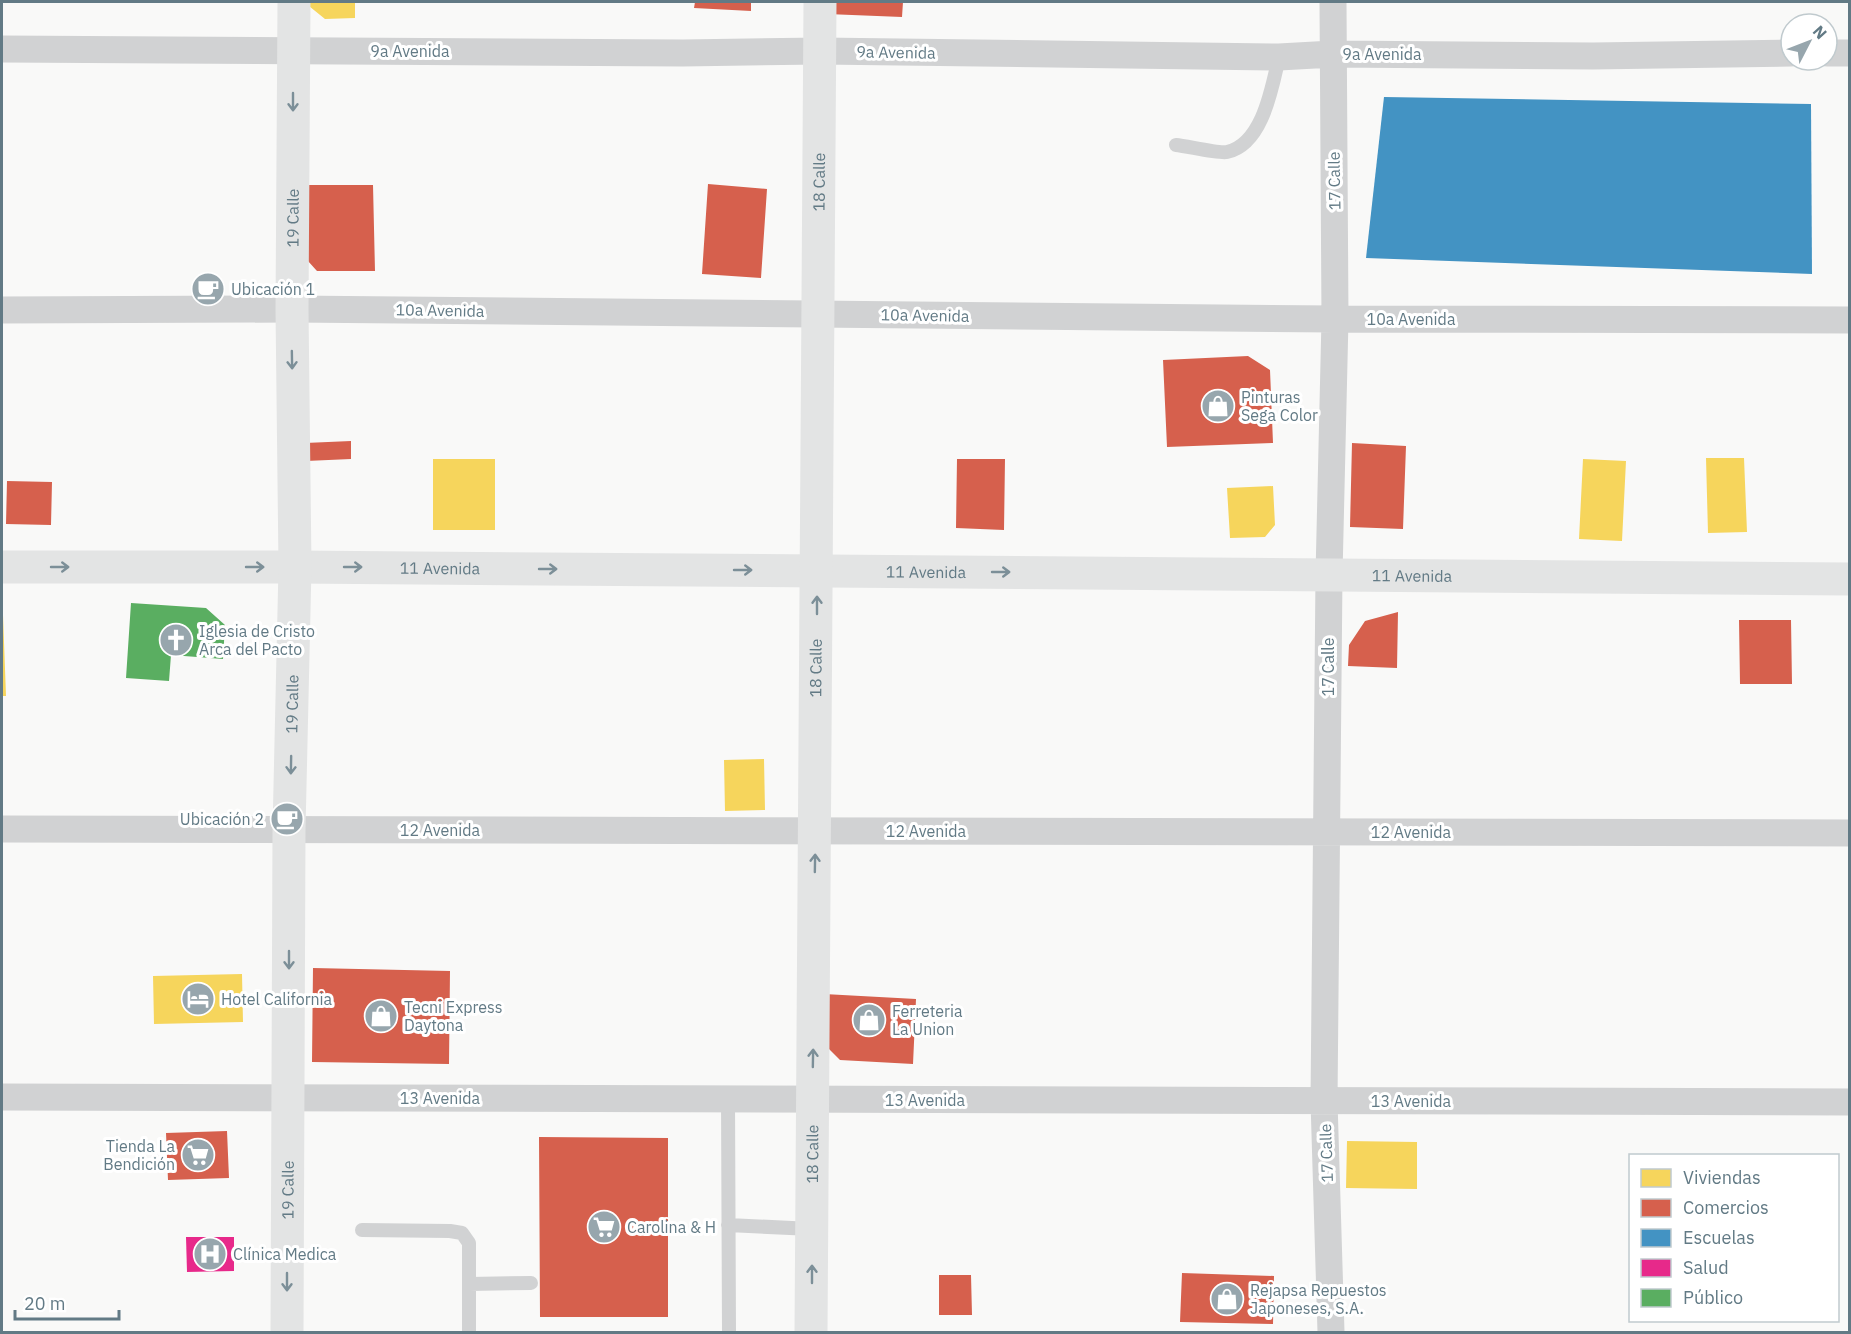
<svg xmlns="http://www.w3.org/2000/svg" width="1851" height="1334" viewBox="0 0 1851 1334" font-family="'IBM Plex Sans',sans-serif">
	<style>
		.homes { fill: #f6d55c }
		.shops { fill: #d6604d }
		.schools { fill: #4393c3 }
		.health { fill: #e7298a }
		.public { fill: #5aae61 }
		.lines { fill: none; stroke-linecap: round; stroke-linejoin: round }
		.lane { stroke: #d1d2d3; stroke-width: 14 }
		.street { stroke: #d1d2d3; stroke-width: 27 }
		.secondary { stroke: #e3e4e4; stroke-width: 33 }
		.oneway { stroke: #7c8f98 }
		.labels { text-anchor: middle; dominant-baseline: central; stroke-width: 6; stroke-linejoin: round; paint-order: stroke }
		.street-label { font-size: 16px; fill: #627a85; stroke: #fff }
		.poi-label { font-size: 16px; fill: #627a85; stroke: #fff; text-anchor: start }
	</style>
	<rect width="100%" height="100%" fill="#f9f9f8"/>
	<!-- homes -->
	<path class="homes" d="M 304,2 L 355,2 L 355,18 L 325,19 Z
		M 1706,458 L 1744,458 L 1747,532 L 1708,533 Z
		M 433,459 L 495,459 L 495,530 L 433,530 Z
		M 1583,459 L 1626,461 L 1622,541 L 1579,539 Z
		M 1273,486 L 1275,525 L 1265,537 L 1230,538 L 1227,488 Z
		M 2,615 L 3,615 L 6,696 L 2,696 Z
		M 764,759 L 765,810 L 725,811 L 724,760 Z
		M 242,974 L 243,1022 L 154,1024 L 153,976 Z
		M 1347,1141 L 1417,1142 L 1417,1189 L 1346,1188 Z"/>
	<!-- shops -->
	<path class="shops" d="M 695,2 L 751,2 L 751,11 L 694,8 Z
		M 828,2 L 903,2 L 902,17 L 827,14 Z
		M 708,184 L 767,189 L 761,278 L 702,274 Z
		M 297,185 L 373,185 L 375,271 L 317,271 L 298,250 Z
		M 1248,356 L 1270,370 L 1273,443 L 1167,447 L 1163,360 Z
		M 351,441 L 351,459 L 306,461 L 305,443 Z
		M 1352,443 L 1406,446 L 1403,529 L 1350,527 Z
		M 957,459 L 1005,459 L 1004,530 L 956,528 Z
		M 7,481 L 52,482 L 51,525 L 6,524 Z
		M 1398,612 L 1397,668 L 1348,666 L 1349,645 L 1365,621 Z
		M 1739,620 L 1791,620 L 1792,684 L 1740,684 Z
		M 313,968 L 450,971 L 449,1064 L 312,1062 Z
		M 824,994 L 916,999 L 913,1064 L 840,1060 L 821,1041 Z
		M 227,1131 L 229,1178 L 168,1180 L 166,1133 Z
		M 539,1137 L 668,1138 L 668,1317 L 540,1317 Z
		M 1182,1273 L 1274,1276 L 1273,1324 L 1180,1322 Z
		M 939,1275 L 971,1275 L 972,1315 L 939,1315 Z"/>
	<!-- schools -->
	<path class="schools" d="M 1384,97 L 1811,104 L 1812,274 L 1366,258 Z"/>
	<!-- health -->
	<path class="health" d="M 186,1237 L 234,1237 L 234,1271 L 187,1272 Z"/>
	<!-- public -->
	<path class="public" d="M 131,603 L 206,608 L 225,625 L 223,659 L 171,655 L 169,681 L 126,678 Z"/>
	<g class="lines">
		<!-- lane -->
		<path class="lane" d="M 1176,145 C 1187,146 1219,154 1227,152 C 1263,144 1272,87 1279,57
			M 728,1099 L 729,1332
			M 728,1225 L 812,1229
			M 362,1230 L 450,1231 L 462,1233 L 469,1243 L 469,1332
			M 469,1284 L 531,1283"/>
		<!-- street -->
		<path class="street" d="M 2,49 L 683,53 L 821,51 L 1279,57 L 1333,54 L 1593,56 L 1791,53
			M 1827,53 L 1850,53
			M 2,310 L 292,309 L 1335,319 L 1850,320
			M 2,829 L 1850,833
			M 2,1097 L 1850,1102
			M 1331,1332 L 1324,1101 L 1329,575 L 1335,319 L 1333,2"/>
		<!-- secondary -->
		<g class="secondary">
			<path id="s1" d="M 2,567 L 295,567 L 1850,579"/>
			<path id="s2" d="M 287,1332 L 289,830 L 295,567 L 292,309 L 294,2"/>
			<path id="s3" d="M 811,1332 L 820,2"/>
		</g>
	</g>
	<!-- one-way arrows -->
	<defs><path id="oneway-shaft" d="M-6 0H5M1.5-3L5.5 0L1.5 3" fill="none" stroke-width="1.6" stroke-linecap="round" stroke-linejoin="round" transform="scale(1.5)"/></defs>
	<g class="oneway">
		<use href="#oneway-shaft" transform="translate(293 102) rotate(90)"/>
		<use href="#oneway-shaft" transform="translate(292 360) rotate(89)"/>
		<use href="#oneway-shaft" transform="translate(60 567)"/>
		<use href="#oneway-shaft" transform="translate(255 567)"/>
		<use href="#oneway-shaft" transform="translate(353 567)"/>
		<use href="#oneway-shaft" transform="translate(548 569)"/>
		<use href="#oneway-shaft" transform="translate(743 570)"/>
		<use href="#oneway-shaft" transform="translate(1001 572)"/>
		<use href="#oneway-shaft" transform="translate(817 605) rotate(-90)"/>
		<use href="#oneway-shaft" transform="translate(291 765) rotate(91)"/>
		<use href="#oneway-shaft" transform="translate(815 863) rotate(-89)"/>
		<use href="#oneway-shaft" transform="translate(289 960) rotate(90)"/>
		<use href="#oneway-shaft" transform="translate(813 1058) rotate(-89)"/>
		<use href="#oneway-shaft" transform="translate(812 1274) rotate(-90)"/>
		<use href="#oneway-shaft" transform="translate(287 1282) rotate(90)"/>
	</g>
	<!-- icons -->
	<defs>
		<symbol id="cafe-disc" viewBox="-11 -11 22 22"><circle r="9.5" fill="#97a6ad" stroke="#fff"/><path d="M-5.5-4.5H6V0H3Q3 3.5 0 3.5H-2.5Q-5.5 3.5-5.5 0ZM3-3.2v2h1.7v-2ZM-6 4.5H4V6H-6Z" fill="#fff"/></symbol>
		<symbol id="shop-disc" viewBox="-11 -11 22 22"><circle r="9.5" fill="#97a6ad" stroke="#fff"/><path d="M-5-2.5h2.3a2.7 3.5 0 0 1 5.4 0H5L5.5 6h-11ZM-1.5-2.5h3a1.5 2.3 0 0 0-3 0Z" fill="#fff"/></symbol>
		<symbol id="church-disc" viewBox="-11 -11 22 22"><circle r="9.5" fill="#97a6ad" stroke="#fff"/><path d="M-1.2-6h2.4v3.5h3.3v2.4h-3.3V6h-2.4V-.1h-3.3v-2.4h3.3Z" fill="#fff"/></symbol>
		<symbol id="hotel-disc" viewBox="-11 -11 22 22"><circle r="9.5" fill="#97a6ad" stroke="#fff"/><path d="M-6-4.5h1.5V1H6V5H4.5V3h-9V5H-6ZM-4 0a1.8 1.8 0 1 1 3.6 0ZM.5 0V-2.5h3Q6-2.5 6 0Z" fill="#fff"/></symbol>
		<symbol id="supermarket-disc" viewBox="-11 -11 22 22"><circle r="9.5" fill="#97a6ad" stroke="#fff"/><path d="M-6-5.5h2.5l.6 2H6L4.5 2H-2.5L-4.4-4H-6ZM-1.5 3.2a1.3 1.3 0 1 0 .1 0ZM3 3.2a1.3 1.3 0 1 0 .1 0Z" fill="#fff"/></symbol>
		<symbol id="hospital-disc" viewBox="-11 -11 22 22"><circle r="9.5" fill="#97a6ad" stroke="#fff"/><path d="M-5-5h3v3.5h4V-5h3V5h-3V1.5h-4V5h-3Z" fill="#fff"/></symbol>
	</defs>
	<g fill-rule="evenodd">
		<use href="#cafe-disc" x="189" y="270" width="38" height="38"/>
		<use href="#shop-disc" x="1199" y="387" width="38" height="38"/>
		<use href="#church-disc" x="157" y="621" width="38" height="38"/>
		<use href="#cafe-disc" x="268" y="800" width="38" height="38"/>
		<use href="#hotel-disc" x="179" y="980" width="38" height="38"/>
		<use href="#shop-disc" x="362" y="997" width="38" height="38"/>
		<use href="#shop-disc" x="850" y="1001" width="38" height="38"/>
		<use href="#supermarket-disc" x="179" y="1136" width="38" height="38"/>
		<use href="#supermarket-disc" x="585" y="1208" width="38" height="38"/>
		<use href="#hospital-disc" x="191" y="1235" width="38" height="38"/>
		<use href="#shop-disc" x="1208" y="1280" width="38" height="38"/>
	</g>
	<g class="labels">
		<!-- street labels -->
		<g class="street-label">
			<text x="410" y="51">9a Avenida</text>
			<text transform="translate(896 52) rotate(1)">9a Avenida</text>
			<text x="1382" y="54">9a Avenida</text>
			<text stroke="none"><textPath href="#s3" startOffset="1150">18 Calle</textPath></text>
			<text transform="translate(1334 181) rotate(-91)">17 Calle</text>
			<text stroke="none"><textPath href="#s2" startOffset="1114">19 Calle</textPath></text>
			<text transform="translate(440 310) rotate(1)">10a Avenida</text>
			<text transform="translate(925 315) rotate(1)">10a Avenida</text>
			<text x="1411" y="319">10a Avenida</text>
			<text stroke="none"><textPath href="#s1" startOffset="438">11 Avenida</textPath></text>
			<text stroke="none"><textPath href="#s1" startOffset="924">11 Avenida</textPath></text>
			<text stroke="none"><textPath href="#s1" startOffset="1410">11 Avenida</textPath></text>
			<text stroke="none"><textPath href="#s3" startOffset="664">18 Calle</textPath></text>
			<text transform="translate(1328 667) rotate(-90)">17 Calle</text>
			<text stroke="none"><textPath href="#s2" startOffset="628">19 Calle</textPath></text>
			<text x="440" y="830">12 Avenida</text>
			<text x="926" y="831">12 Avenida</text>
			<text x="1411" y="832">12 Avenida</text>
			<text x="440" y="1098">13 Avenida</text>
			<text x="925" y="1100">13 Avenida</text>
			<text x="1411" y="1101">13 Avenida</text>
			<text stroke="none"><textPath href="#s3" startOffset="178">18 Calle</textPath></text>
			<text transform="translate(1326 1153) rotate(-92)">17 Calle</text>
			<text stroke="none"><textPath href="#s2" startOffset="142">19 Calle</textPath></text>
		</g>
		<!-- poi labels -->
		<g class="poi-label">
			<text x="231" y="289">Ubicación 1</text>
			<text x="1241" y="397">Pinturas<tspan x="1241" dy="18">Sega Color</tspan></text>
			<text x="199" y="631">Iglesia de Cristo<tspan x="199" dy="18">Arca del Pacto</tspan></text>
			<text x="264" y="819" text-anchor="end">Ubicación 2</text>
			<text x="221" y="999">Hotel California</text>
			<text x="404" y="1007">Tecni Express<tspan x="404" dy="18">Daytona</tspan></text>
			<text x="892" y="1011">Ferreteria<tspan x="892" dy="18">La Union</tspan></text>
			<text x="175" y="1146" text-anchor="end">Tienda La<tspan x="175" dy="18">Bendición</tspan></text>
			<text x="627" y="1227">Carolina &amp; H</text>
			<text x="233" y="1254">Clínica Medica</text>
			<text x="1250" y="1290">Rejapsa Repuestos<tspan x="1250" dy="18">Japoneses, S.A.</tspan></text>
		</g>
	</g>
	<!-- border -->
	<rect width="1851" height="1334" fill="none" stroke="#627a85" stroke-width="6"/>
	<!-- legend -->
	<rect x="1629" y="1154" width="210" height="168" fill="#ffffff" stroke="#c0cace" stroke-width="1.5"/>
	<rect x="1641" y="1169" width="30" height="18" fill="#f6d55c" stroke="#c0cace" stroke-width="1.5"/>
	<text x="1683" y="1184" font-size="18" fill="#627a85">Viviendas</text>
	<rect x="1641" y="1199" width="30" height="18" fill="#d6604d" stroke="#c0cace" stroke-width="1.5"/>
	<text x="1683" y="1214" font-size="18" fill="#627a85">Comercios</text>
	<rect x="1641" y="1229" width="30" height="18" fill="#4393c3" stroke="#c0cace" stroke-width="1.5"/>
	<text x="1683" y="1244" font-size="18" fill="#627a85">Escuelas</text>
	<rect x="1641" y="1259" width="30" height="18" fill="#e7298a" stroke="#c0cace" stroke-width="1.5"/>
	<text x="1683" y="1274" font-size="18" fill="#627a85">Salud</text>
	<rect x="1641" y="1289" width="30" height="18" fill="#5aae61" stroke="#c0cace" stroke-width="1.5"/>
	<text x="1683" y="1304" font-size="18" fill="#627a85">Público</text>
	<!-- north arrow -->
	<g transform="translate(1809 42) rotate(48)"><circle r="28" fill="#ffffff" stroke="#c0cace" stroke-width="1.5"/>
	<path d="M0-4.5L10 22L0 15L-10 22Z" fill="#97a6ad"/>
	<text y="-9" font-size="16" font-weight="bold" text-anchor="middle" fill="#627a85">N</text>
	</g>
	<!-- scale -->
	<path d="M15 1310v9h104v-9" fill="none" stroke="#627a85" stroke-width="3"/>
	<text x="24" y="1310" font-size="18" fill="#627a85" stroke="#ffffff" stroke-width="4.5" paint-order="stroke">20 m</text>
</svg>
